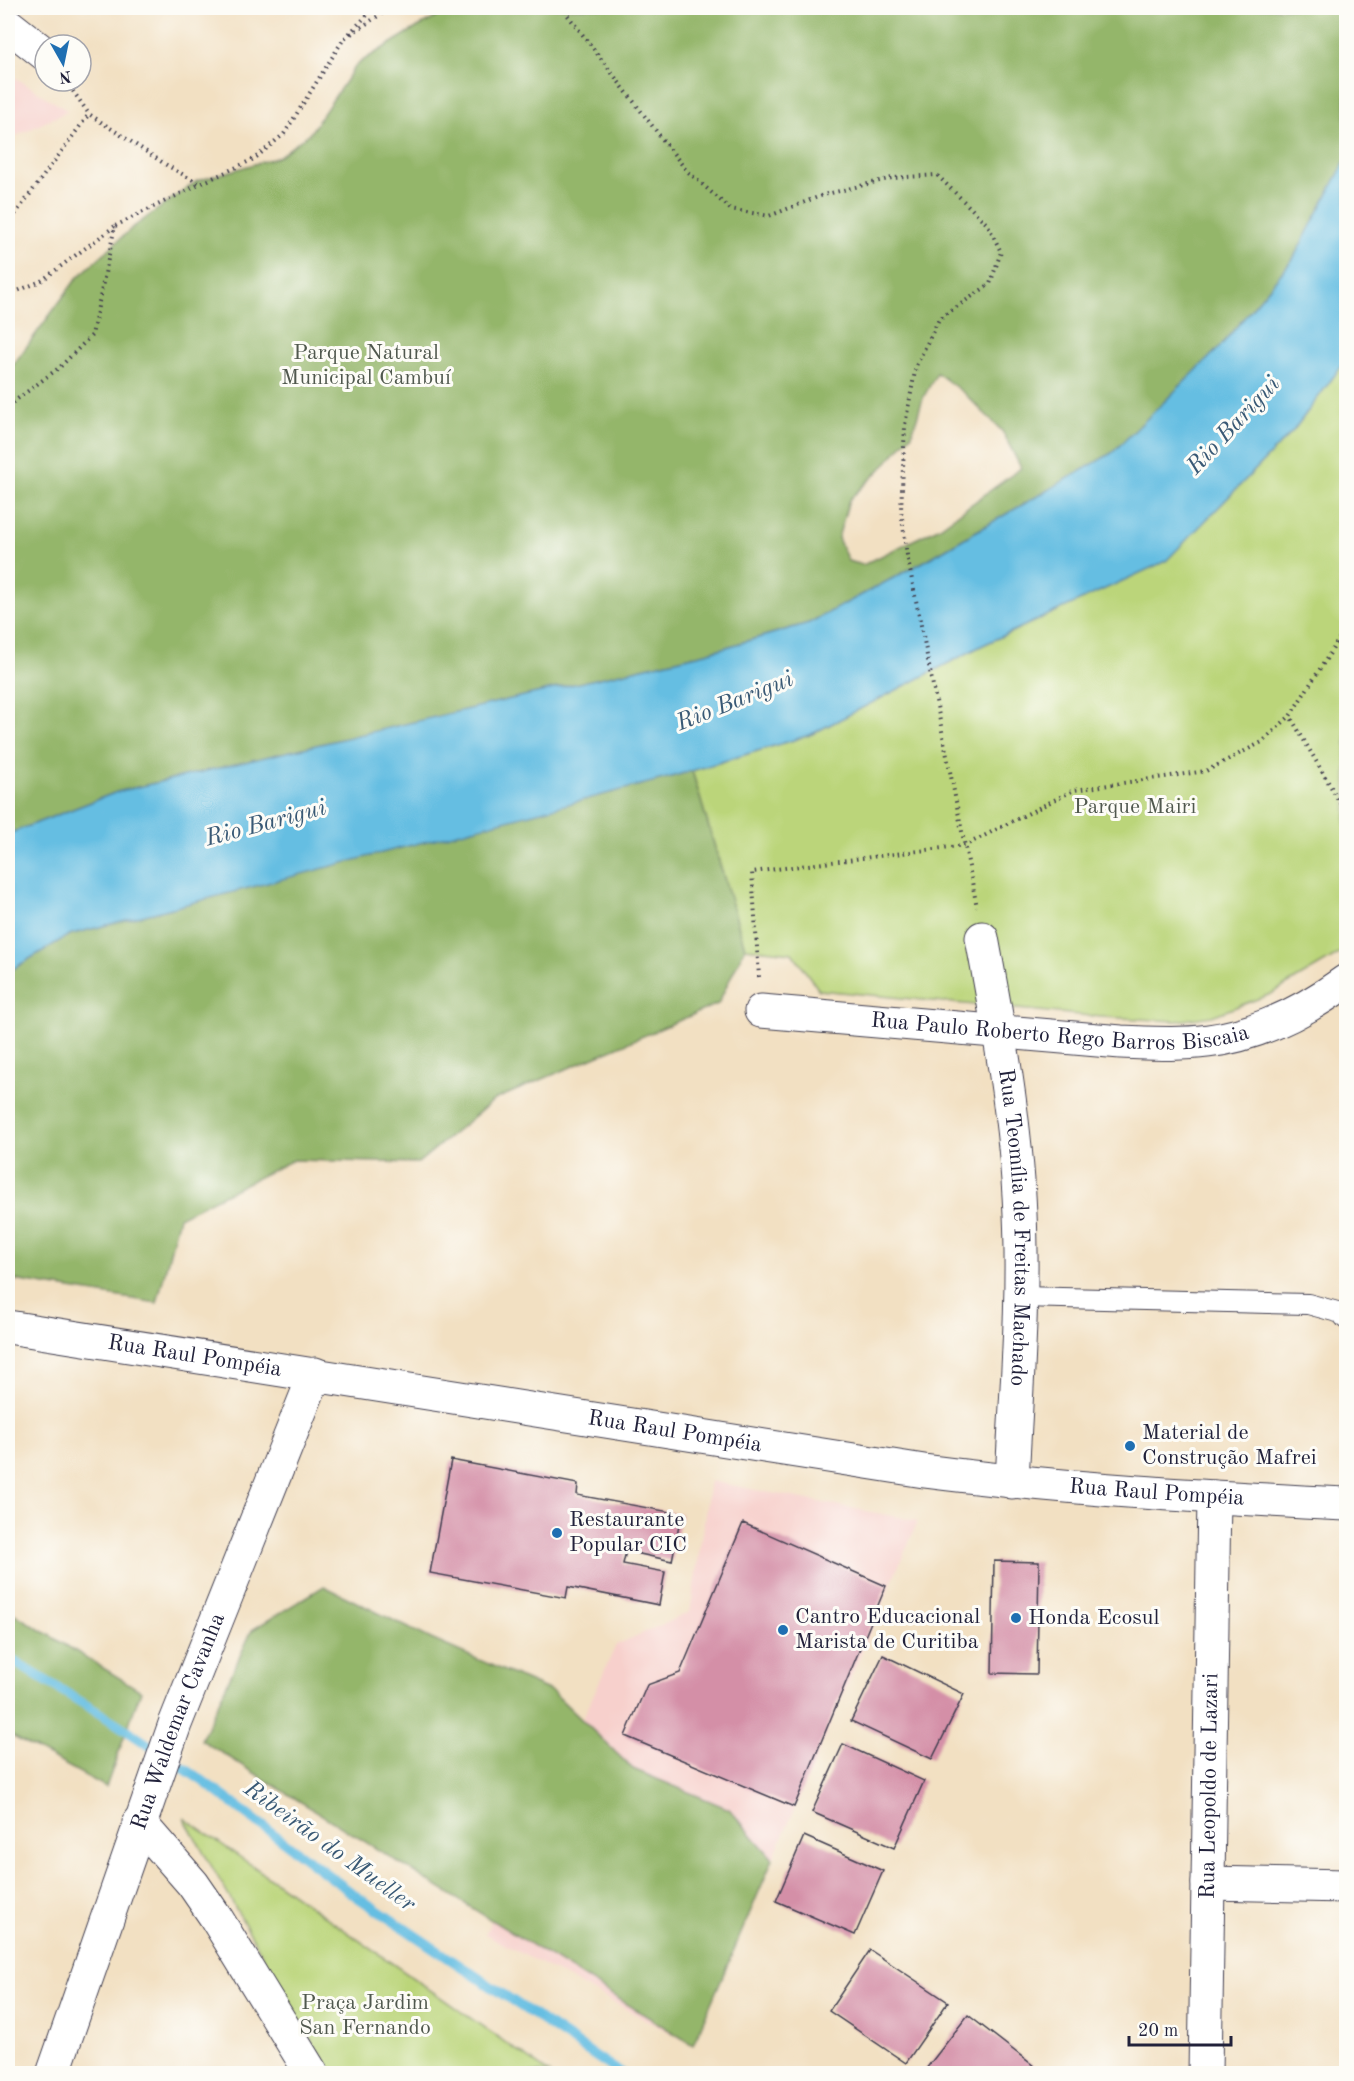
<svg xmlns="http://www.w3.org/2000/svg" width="1354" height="2081" viewBox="0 0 1354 2081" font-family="'Old Standard TT',serif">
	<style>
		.built { fill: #f7d0cc }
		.green { fill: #bbd57a; stroke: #6e7c5a; stroke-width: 1.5 }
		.forest { fill: #94b66a; stroke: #5b6c52; stroke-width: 1.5; fill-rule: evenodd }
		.water { fill: #65bee2; stroke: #44708e; stroke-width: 1.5 }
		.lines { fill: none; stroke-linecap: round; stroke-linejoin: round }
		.stream { stroke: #65bee2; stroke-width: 10 }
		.building { fill: #d48fa7 }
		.lane-casing { stroke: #413e4f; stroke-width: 22 }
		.street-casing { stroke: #413e4f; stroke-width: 35 }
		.secondary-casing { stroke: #413e4f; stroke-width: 35 }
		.path { stroke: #413e4f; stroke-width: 4; stroke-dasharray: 1.5 4.5; stroke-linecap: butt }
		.lane { stroke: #fff; stroke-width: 20 }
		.street { stroke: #fff; stroke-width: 33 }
		.secondary { stroke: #fff; stroke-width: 33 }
		.poi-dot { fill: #1f6fb2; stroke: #fdfcf7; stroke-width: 2 }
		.labels { text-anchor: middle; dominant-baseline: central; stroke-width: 6; stroke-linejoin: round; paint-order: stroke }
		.park-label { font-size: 22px; fill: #50584e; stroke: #fdfcf7 }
		.street-label { font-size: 22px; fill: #22223b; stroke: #fdfcf7 }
		.poi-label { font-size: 22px; fill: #22223b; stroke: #fdfcf7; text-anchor: start }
		.water-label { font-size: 24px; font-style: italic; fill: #395975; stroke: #fdfcf7 }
	</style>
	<rect width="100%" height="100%" fill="#fdfcf7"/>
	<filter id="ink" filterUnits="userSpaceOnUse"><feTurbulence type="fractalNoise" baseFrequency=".0167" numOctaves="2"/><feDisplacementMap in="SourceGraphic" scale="12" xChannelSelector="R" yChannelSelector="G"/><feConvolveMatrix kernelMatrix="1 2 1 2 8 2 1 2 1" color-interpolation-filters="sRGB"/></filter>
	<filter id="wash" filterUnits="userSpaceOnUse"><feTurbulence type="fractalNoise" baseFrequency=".008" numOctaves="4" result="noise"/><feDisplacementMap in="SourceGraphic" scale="24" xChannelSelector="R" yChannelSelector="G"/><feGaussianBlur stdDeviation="1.35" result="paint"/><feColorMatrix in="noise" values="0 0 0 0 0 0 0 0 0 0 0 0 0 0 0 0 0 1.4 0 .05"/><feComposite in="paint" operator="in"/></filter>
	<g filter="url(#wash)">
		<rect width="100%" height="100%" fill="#f2e0c2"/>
		<!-- built -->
		<path class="built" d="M 8,73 L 35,90 L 68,111 L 8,140 Z
			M 710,1481 L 918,1521 L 693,2045 L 485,1934 L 616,1645 L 690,1612 Z"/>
		<!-- green -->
		<path class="green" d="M 1346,360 L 1346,950 L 1271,994 L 1212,1016 L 1177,1021 L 1101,1017 L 819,990 L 792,953 L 745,948 L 692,771 L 810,735 L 983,645 L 1166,561 L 1293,431 Z
			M 184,1818 L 549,2073 L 333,2073 L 315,2047 Z"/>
		<!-- forest -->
		<path class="forest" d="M 453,8 L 1346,8 L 1346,160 L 1293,259 L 1219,348 L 1112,453 L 925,561 L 809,623 L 706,653 L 117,792 L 8,834 L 8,372 L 77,278 L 132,228 L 197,181 L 278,157 L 310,133 L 357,64 L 411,31 ZM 937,373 L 965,394 L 1002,431 L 1021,468 L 940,527 L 863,565 L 848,561 L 838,538 L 849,500 L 880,470 L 912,434 L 923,398 Z
			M 692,771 L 745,948 L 718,1004 L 494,1100 L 418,1163 L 293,1160 L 179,1217 L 157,1303 L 8,1279 L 8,972 L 68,935 Z
			M 324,1586 L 431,1639 L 553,1692 L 633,1769 L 729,1809 L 773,1859 L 693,2045 L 201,1740 L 252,1630 Z
			M 8,1610 L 141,1691 L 106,1787 L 8,1734 Z"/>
		<!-- water -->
		<path class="water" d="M 1346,160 L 1346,360 L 1293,431 L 1166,561 L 983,645 L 810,735 L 671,777 L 69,935 L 8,972 L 8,834 L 117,792 L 706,653 L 809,623 L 925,561 L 1112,453 L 1219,348 L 1293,259 Z"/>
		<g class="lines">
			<!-- stream -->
			<path class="stream" d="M 8,1658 L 114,1722 L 203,1781 L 356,1896 L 622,2074"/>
		</g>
		<g id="blocks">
			<!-- building -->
			<path class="building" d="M 451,1460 L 578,1484 L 577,1495 L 681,1514 L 672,1561 L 626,1551 L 623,1564 L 665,1572 L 659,1605 L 568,1587 L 566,1598 L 430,1573 Z
				M 743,1523 L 886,1586 L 794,1807 L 625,1736 L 647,1685 L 680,1673 Z
				M 994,1561 L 1039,1562 L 1037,1674 L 992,1673 Z
				M 883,1655 L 964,1694 L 932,1759 L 851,1721 Z
				M 843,1744 L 924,1781 L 894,1848 L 812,1812 Z
				M 804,1836 L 883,1871 L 855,1935 L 776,1901 Z
				M 870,1950 L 948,2002 L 906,2063 L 829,2011 Z
				M 968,2015 L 1039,2070 L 1036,2074 L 922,2074 Z"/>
		</g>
	</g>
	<g filter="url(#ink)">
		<use href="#blocks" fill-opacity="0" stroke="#413e4f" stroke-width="1.5"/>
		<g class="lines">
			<defs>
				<path id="lane" d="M 1021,1297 L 1308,1304 L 1341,1313 L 1346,1319"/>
				<g id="street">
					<path d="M 8,25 L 45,54"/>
					<path id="s1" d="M 982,938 C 999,1029 1016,1121 1020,1214 C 1024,1303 1016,1393 1012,1482"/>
					<path id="s2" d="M 761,1011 L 1121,1042 C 1150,1043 1179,1045 1208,1041 C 1258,1035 1306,1010 1346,981"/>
					<path d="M 139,1822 L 193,1884 L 215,1916 L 312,2074"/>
					<path d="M 1208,1883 L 1346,1886"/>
					<path id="s3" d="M 1205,2074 L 1214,1497"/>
				</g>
				<g id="secondary">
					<path id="s4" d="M 8,1327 L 924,1471 C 1064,1489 1205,1497 1346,1504"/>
					<path id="s5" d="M 53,2074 L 175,1724 L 315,1374"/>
				</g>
			</defs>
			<!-- lane casing -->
			<use href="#lane" class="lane-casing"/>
			<!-- street casing -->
			<use href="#street" class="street-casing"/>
			<!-- secondary casing -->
			<use href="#secondary" class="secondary-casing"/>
			<!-- path -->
			<path class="path" d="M 559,8 L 563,9 L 686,170 L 730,209 L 769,216 L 823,195 L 892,178 L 937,175 L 988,225 L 1001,252 L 990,284 L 939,319 L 916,366 L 905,425 L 901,510 L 907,555 L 977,907
				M 351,34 L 390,8
				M 66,81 L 89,114 L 168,166 L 200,184 L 254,159 L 284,134 L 343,40 L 374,8
				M 8,224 L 89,114
				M 8,295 L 41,281 L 115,226
				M 8,406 L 60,367 L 92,335 L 115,226 L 200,184
				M 1346,628 L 1290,716 L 1346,813
				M 759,977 L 752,872 L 966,845 L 1074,790 L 1206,771 L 1262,742 L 1290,716"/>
			<!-- lane -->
			<use href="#lane" class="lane"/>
			<!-- street -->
			<use href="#street" class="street"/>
			<!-- secondary -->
			<use href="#secondary" class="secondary"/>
		</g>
	</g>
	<!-- markers -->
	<g class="poi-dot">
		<circle cx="1130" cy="1446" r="6"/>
		<circle cx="557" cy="1533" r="6"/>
		<circle cx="1016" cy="1618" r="6"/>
		<circle cx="783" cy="1630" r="6"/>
	</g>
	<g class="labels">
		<!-- park labels -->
		<g class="park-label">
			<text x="366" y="353">Parque Natural<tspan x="366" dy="25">Municipal Cambuí</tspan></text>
			<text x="1135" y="807">Parque Mairi</text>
			<text x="365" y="2003">Praça Jardim<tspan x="365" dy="25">San Fernando</tspan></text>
		</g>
		<!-- street labels -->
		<g class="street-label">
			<text stroke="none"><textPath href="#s2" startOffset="300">Rua Paulo Roberto Rego Barros Biscaia</textPath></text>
			<text stroke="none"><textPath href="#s1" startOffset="292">Rua Teomília de Freitas Machado</textPath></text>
			<text stroke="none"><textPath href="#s4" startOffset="189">Rua Raul Pompéia</textPath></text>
			<text stroke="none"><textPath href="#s4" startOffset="675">Rua Raul Pompéia</textPath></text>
			<text stroke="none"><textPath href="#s4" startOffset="1161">Rua Raul Pompéia</textPath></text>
			<text stroke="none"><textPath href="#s5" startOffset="374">Rua Waldemar Cavanha</textPath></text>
			<text stroke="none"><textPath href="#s3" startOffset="288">Rua Leopoldo de Lazari</textPath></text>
		</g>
		<!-- poi labels -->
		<g class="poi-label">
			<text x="1142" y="1433">Material de<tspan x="1142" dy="25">Construção Mafrei</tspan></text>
			<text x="569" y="1520">Restaurante<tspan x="569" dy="25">Popular CIC</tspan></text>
			<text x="795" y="1617">Cantro Educacional<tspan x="795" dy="25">Marista de Curitiba</tspan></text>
			<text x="1028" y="1618">Honda Ecosul</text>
		</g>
		<!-- water labels -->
		<g class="water-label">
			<text transform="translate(1234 426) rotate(-47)">Rio Barigui</text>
			<text transform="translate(735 702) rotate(-22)">Rio Barigui</text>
			<text transform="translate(266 824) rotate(-15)">Rio Barigui</text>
			<text transform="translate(329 1847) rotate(36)">Ribeirão do Mueller</text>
		</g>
	</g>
	<!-- margin -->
	<rect width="1354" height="2081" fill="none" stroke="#fdfcf7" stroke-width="30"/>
	<!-- north arrow -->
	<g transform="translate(63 63) rotate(171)"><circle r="28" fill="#fdfcf7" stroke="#a5a5ac" stroke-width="1.5"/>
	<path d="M0-4.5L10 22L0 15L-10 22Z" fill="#1f6fb2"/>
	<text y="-9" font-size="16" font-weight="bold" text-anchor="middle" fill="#22223b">N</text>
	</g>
	<!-- scale -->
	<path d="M1129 2036v9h102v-9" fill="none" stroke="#22223b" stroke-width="3"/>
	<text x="1138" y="2036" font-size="18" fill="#22223b" stroke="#fdfcf7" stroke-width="4.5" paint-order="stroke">20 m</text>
</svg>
